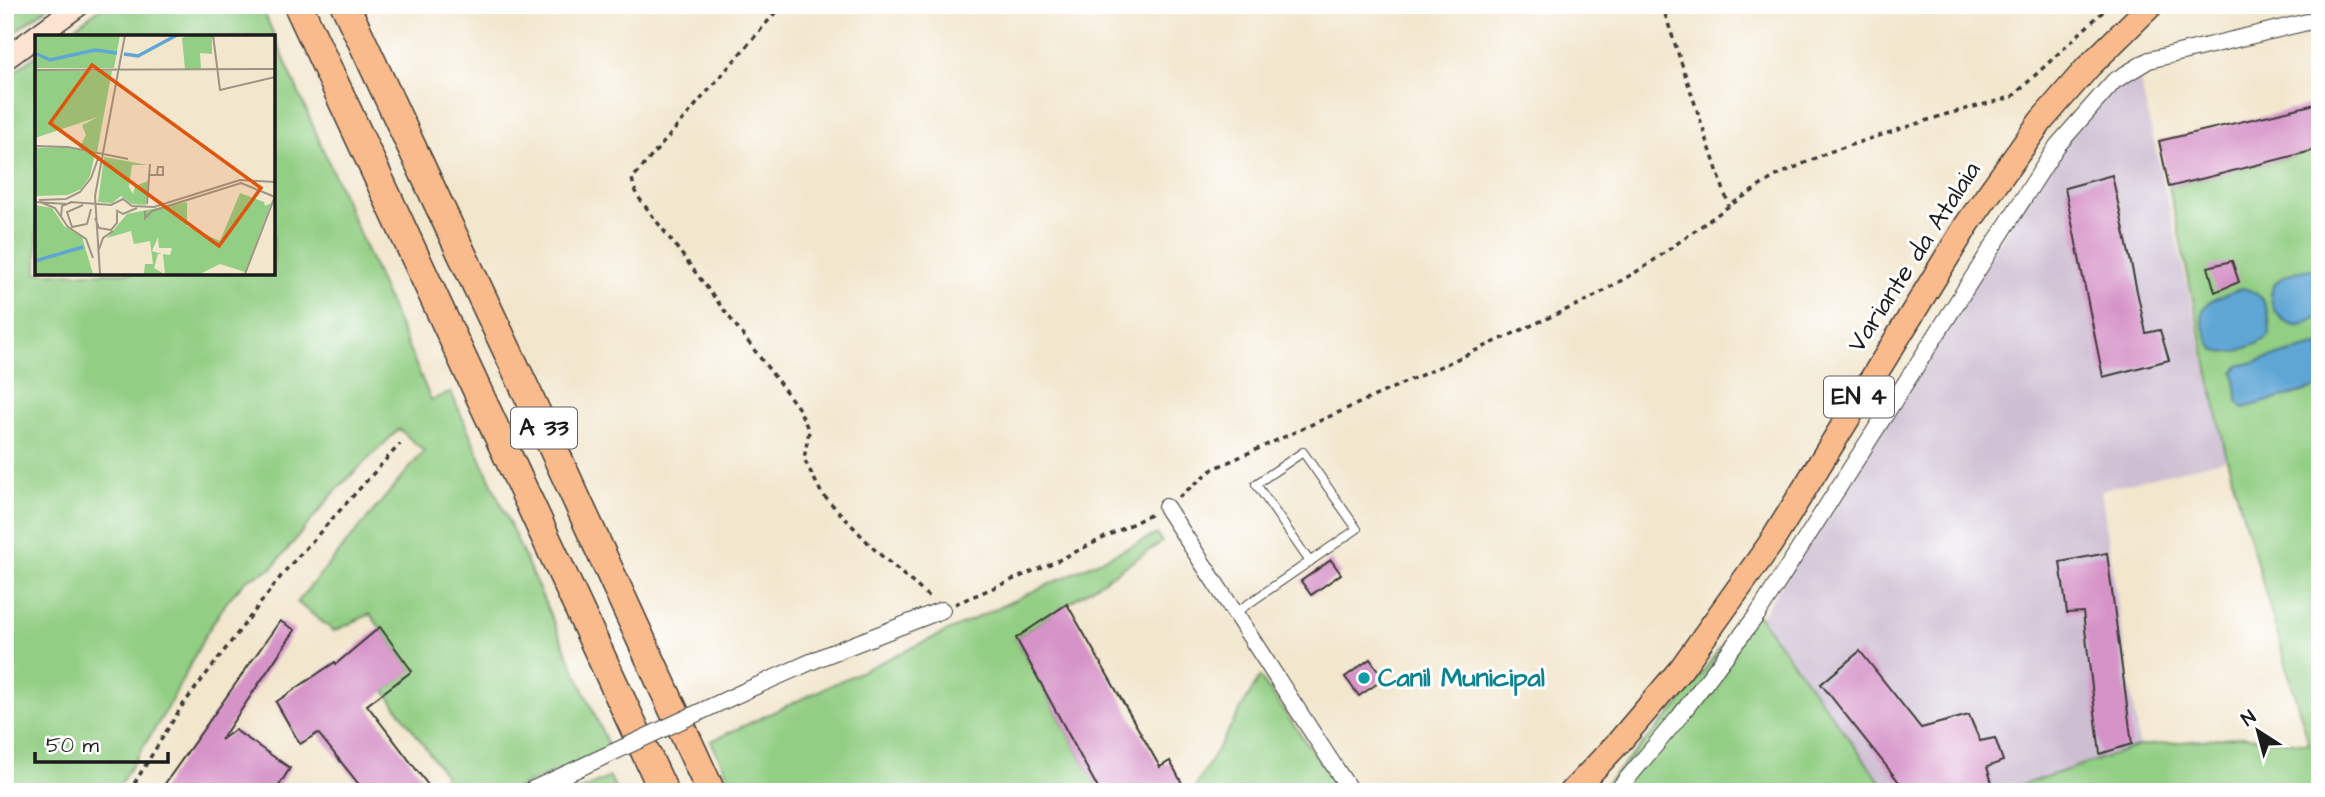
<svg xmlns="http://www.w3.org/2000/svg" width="2325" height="797" viewBox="0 0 2325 797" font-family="'Architects Daughter',sans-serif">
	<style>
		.industrial { fill: #cdbed2 }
		.green { fill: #92ce83; stroke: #577550; stroke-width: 2 }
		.water { fill: #5fa6d5; stroke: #3e6178; stroke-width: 2 }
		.building { fill: #d693c8 }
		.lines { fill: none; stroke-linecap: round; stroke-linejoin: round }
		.lane-casing { stroke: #3c3a37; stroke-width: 10 }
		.street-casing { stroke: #3c3a37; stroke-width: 18 }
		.secondary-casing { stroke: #3c3a37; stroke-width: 24 }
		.primary-casing { stroke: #3c3a37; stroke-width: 27 }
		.highway-casing { stroke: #3c3a37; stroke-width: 31 }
		.path { stroke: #3c3a37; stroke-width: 3.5; stroke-dasharray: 5 5; stroke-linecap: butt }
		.lane { stroke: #fff; stroke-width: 8 }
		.street { stroke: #fff; stroke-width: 16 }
		.secondary { stroke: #fde4d1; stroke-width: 21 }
		.primary { stroke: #fabb8c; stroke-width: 24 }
		.highway { stroke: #fabb8c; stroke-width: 28 }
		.street-bridge-casing { stroke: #3c3a37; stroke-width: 18; stroke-linecap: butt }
		.street-bridge { stroke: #fff; stroke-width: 16 }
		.culture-dot { fill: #0f9aa8; stroke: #fff; stroke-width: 2.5 }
		.labels { text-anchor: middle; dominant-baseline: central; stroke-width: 6; stroke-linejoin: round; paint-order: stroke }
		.shield { fill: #fff; stroke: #606060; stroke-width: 2 }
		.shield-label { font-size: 24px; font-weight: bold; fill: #1c1c1c }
		.street-label { font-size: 26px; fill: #1c1c1c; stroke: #fff }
		.culture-label { font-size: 26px; font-weight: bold; fill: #0d838f; stroke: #fff; text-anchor: start }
		.inset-river { fill: none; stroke: #5fa6d5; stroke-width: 3.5 }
		.inset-road { fill: none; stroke: #9c9586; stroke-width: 2 }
		.view { fill: #de560d; fill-opacity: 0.15; stroke: #de560d; stroke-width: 3.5 }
		.inset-edge { fill: none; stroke: #1c1c1c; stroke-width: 3.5 }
	</style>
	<rect width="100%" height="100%" fill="#fff"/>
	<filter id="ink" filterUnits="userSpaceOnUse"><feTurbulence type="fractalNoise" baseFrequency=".0143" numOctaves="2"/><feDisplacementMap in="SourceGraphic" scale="14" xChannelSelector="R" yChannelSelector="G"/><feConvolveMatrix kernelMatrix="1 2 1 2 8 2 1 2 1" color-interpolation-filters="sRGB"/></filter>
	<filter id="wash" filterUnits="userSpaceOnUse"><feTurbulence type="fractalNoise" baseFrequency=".00686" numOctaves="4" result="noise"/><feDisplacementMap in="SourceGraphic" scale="28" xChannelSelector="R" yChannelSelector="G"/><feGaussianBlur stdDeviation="1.57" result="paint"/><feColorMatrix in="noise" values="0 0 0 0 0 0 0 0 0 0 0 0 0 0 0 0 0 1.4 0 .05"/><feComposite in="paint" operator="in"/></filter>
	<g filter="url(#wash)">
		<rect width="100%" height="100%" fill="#f2e6cd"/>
		<!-- industrial -->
		<path class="industrial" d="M 2138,72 L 2227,459 L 2101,490 L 2139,746 L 2000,792 L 1888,792 L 1760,618 L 2056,152 L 2117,83 Z"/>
		<!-- green -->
		<path class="green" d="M 5,5 L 51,5 L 5,39 Z
			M 105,5 L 261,5 L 431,400 L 451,392 L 610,749 L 507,792 L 434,792 L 445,775 L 385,691 L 411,670 L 370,614 L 334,631 L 297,602 L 424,451 L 399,429 L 338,488 L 272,568 L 246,580 L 228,600 L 206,634 L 167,709 L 115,792 L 5,792 L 5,78 L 37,55 L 37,273 L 273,273 L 273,37 L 61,37 Z
			M 2320,149 L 2320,792 L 2000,792 L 2139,746 L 2244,736 L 2309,744 L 2227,459 L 2169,187 Z
			M 1157,534 L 1162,542 L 1016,638 L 1100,792 L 736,792 L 711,741 Z
			M 1749,607 L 1760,618 L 1888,792 L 1598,792 L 1680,704 Z
			M 1260,677 L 1332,779 L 1338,792 L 1192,792 Z
			M 610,777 L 617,792 L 575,792 L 576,792 Z"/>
		<!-- water -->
		<path class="water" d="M 2311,269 L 2320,271 L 2320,316 C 2314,319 2307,324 2300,325 C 2277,326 2260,294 2280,279 C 2288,272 2301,271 2311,269 Z
			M 2243,288 C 2266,293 2270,313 2270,335 C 2260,344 2227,359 2214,349 C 2209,345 2208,336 2205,330 C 2203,323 2200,315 2204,308 C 2210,298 2232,293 2243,288 Z
			M 2320,345 L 2320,387 L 2244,408 L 2238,403 L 2234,372 L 2239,366 Z"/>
		<g id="blocks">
			<!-- building -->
			<path class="building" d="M 2320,103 L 2320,149 L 2169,187 L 2159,141 Z
				M 2112,175 L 2146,333 L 2160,330 L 2169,360 L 2103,377 L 2065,188 Z
				M 2232,261 L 2239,282 L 2215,292 L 2208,267 Z
				M 2107,553 L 2132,744 L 2100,754 L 2083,612 L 2067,613 L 2060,562 Z
				M 1331,560 L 1341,574 L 1311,595 L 1301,581 Z
				M 1067,604 L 1160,767 L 1170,761 L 1183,785 L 1170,792 L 1100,792 L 1016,638 Z
				M 280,621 L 295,630 L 221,740 L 235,730 L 290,768 L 275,792 L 159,792 Z
				M 380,627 L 412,671 L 367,705 L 428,785 L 419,792 L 365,792 L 318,733 L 300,744 L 276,702 L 335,662 L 336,664 Z
				M 1860,651 L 1921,728 L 1969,715 L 1980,741 L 1995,738 L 2003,761 L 1987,767 L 1993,786 L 1977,792 L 1907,792 L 1821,684 Z
				M 1370,659 L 1384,679 L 1359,696 L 1345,677 Z"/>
		</g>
	</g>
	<g filter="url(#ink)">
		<use href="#blocks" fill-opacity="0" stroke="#3c3a37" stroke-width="2"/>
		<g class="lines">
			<defs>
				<path id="lane" d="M 1235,613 L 1357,529 L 1303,452 L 1256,484 L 1310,562"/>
				<path id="street" d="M 1166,507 L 1351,792
					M 745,691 L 824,656 L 942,610
					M 527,792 L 577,769
					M 1616,792 L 1679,717 L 1757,615 L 2057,146 L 2114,81 L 2149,60 L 2320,19"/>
				<path id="secondary" d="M 5,59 L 79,5"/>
				<path id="primary" d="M 1572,792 L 1619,742 L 1681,669 L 1771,543 L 1968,223 L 2041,121 L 2088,67 L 2151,5"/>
				<path id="highway" d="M 298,5 L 664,792
					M 345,5 L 553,448 L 711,792"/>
			</defs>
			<!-- lane casing -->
			<use href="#lane" class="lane-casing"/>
			<!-- street casing -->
			<use href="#street" class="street-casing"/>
			<!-- secondary casing -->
			<use href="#secondary" class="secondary-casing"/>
			<!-- primary casing -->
			<use href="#primary" class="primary-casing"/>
			<!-- highway casing -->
			<use href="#highway" class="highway-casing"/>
			<!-- path -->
			<path class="path" d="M 782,5 L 632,179 L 636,194 L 799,409 L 809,431 L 804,459 L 822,494 L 876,551 L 929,597
				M 1662,5 L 1729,206
				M 1179,497 L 1213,469 L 1590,299 L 1646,266 L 1729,206 L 1774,177 L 1829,152 L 1947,114 L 2012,97 L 2110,5
				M 955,604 L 1057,561 L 1152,514
				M 129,792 L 182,706 L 285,571 L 400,444"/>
			<!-- lane -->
			<use href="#lane" class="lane"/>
			<!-- street -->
			<use href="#street" class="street"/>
			<!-- secondary -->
			<use href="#secondary" class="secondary"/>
			<!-- primary -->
			<use href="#primary" class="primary"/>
			<!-- highway -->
			<use href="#highway" class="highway"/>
			<defs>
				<path id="street-bridge" d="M 577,769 L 745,691"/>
			</defs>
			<!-- street-bridge casing -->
			<use href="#street-bridge" class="street-bridge-casing"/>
			<!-- street-bridge -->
			<use href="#street-bridge" class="street-bridge"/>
		</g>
	</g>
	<!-- markers -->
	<circle class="culture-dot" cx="1364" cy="678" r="7"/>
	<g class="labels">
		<!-- shield labels -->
		<g class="shield">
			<rect x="1824" y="376.5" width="70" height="41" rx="5"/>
			<rect x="511" y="407.5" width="66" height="41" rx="5"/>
		</g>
		<g class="shield-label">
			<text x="1859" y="397">EN 4</text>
			<text x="544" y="428">A 33</text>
		</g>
		<!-- street labels -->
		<g class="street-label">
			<text transform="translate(1914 257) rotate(-57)">Variante da Atalaia</text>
		</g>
		<!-- culture labels -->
		<g class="culture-label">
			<text x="1378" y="678">Canil Municipal</text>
		</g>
	</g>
	<!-- overview -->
	<g transform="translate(35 35)">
		<rect width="240" height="240" fill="#f2e6cd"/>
		<path d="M 0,0 L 85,0 L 79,33 L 0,33 ZM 155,0 L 177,0 L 177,19 L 165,18 L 166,34 L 150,34 L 147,3 ZM 0,36 L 77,36 L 62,117 L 44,113 L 51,100 L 47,90 L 63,82 L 0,103 ZM 31,112 L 60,119 L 55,141 L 46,154 L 33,160 L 0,161 L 0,113 ZM 69,122 L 113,130 L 97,130 L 94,152 L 98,159 L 100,151 L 113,146 L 111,170 L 97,169 L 86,161 L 77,168 L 63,167 ZM 205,158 L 229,167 L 230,171 L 236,168 L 210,237 L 185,229 L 165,239 L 130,239 L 128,219 L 135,220 L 137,213 L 124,213 L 123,202 L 117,216 L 127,219 L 123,219 L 119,233 L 129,239 L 109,239 L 110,229 L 118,229 L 115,206 L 99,209 L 96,196 L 72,203 L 92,179 L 152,167 L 152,191 L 185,206 ZM 0,170 L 17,173 L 29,191 L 47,202 L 58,239 L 0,239 Z" fill="#92ce83"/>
		<path class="inset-river" d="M 0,18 L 15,25 L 60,15 L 82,18M 89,19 L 103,21 L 142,0M 0,226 L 48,212"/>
		<path class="inset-road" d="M 178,0 L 185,55 L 240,42M 0,35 L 240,34M 0,111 L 33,112 L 93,124M 114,140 L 128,140 L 128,132 L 123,132 L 122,140M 4,165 L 31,164 L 45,157 L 56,143 L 64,121M 0,167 L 32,169M 5,167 L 20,173 L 33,192 L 51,204 L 58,223M 35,167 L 76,170 L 88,164 L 97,171 L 119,172 L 205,145 L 240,147M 112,169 L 115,129M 48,170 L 32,177 L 37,192 L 52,189 L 56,174M 81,175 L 88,179 L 102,173M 110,176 L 110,183 L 117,176 L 206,148 L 240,162M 26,182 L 27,171 L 37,167M 60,183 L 64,193 L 76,195 L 82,188 L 82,177M 63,217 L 68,203 L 78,196M 65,239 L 60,161 L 90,0M 210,239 L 240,161"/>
		<path class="view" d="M 57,30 L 226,153 L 184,211 L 15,88 Z"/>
		<rect width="240" height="240" class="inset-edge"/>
	</g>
	<!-- margin -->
	<rect width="2325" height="797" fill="none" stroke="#fff" stroke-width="28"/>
	<!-- north arrow -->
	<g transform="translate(2258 731) rotate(324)" stroke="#ffffff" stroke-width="5" paint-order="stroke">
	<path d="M0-5L12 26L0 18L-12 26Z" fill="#1c1c1c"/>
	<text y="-10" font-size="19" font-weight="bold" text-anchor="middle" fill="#1c1c1c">N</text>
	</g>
	<!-- scale -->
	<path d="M35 752v10h133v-10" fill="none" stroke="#1c1c1c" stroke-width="3.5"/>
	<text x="46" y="752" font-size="21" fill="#1c1c1c" stroke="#ffffff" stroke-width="5" paint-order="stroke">50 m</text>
</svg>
